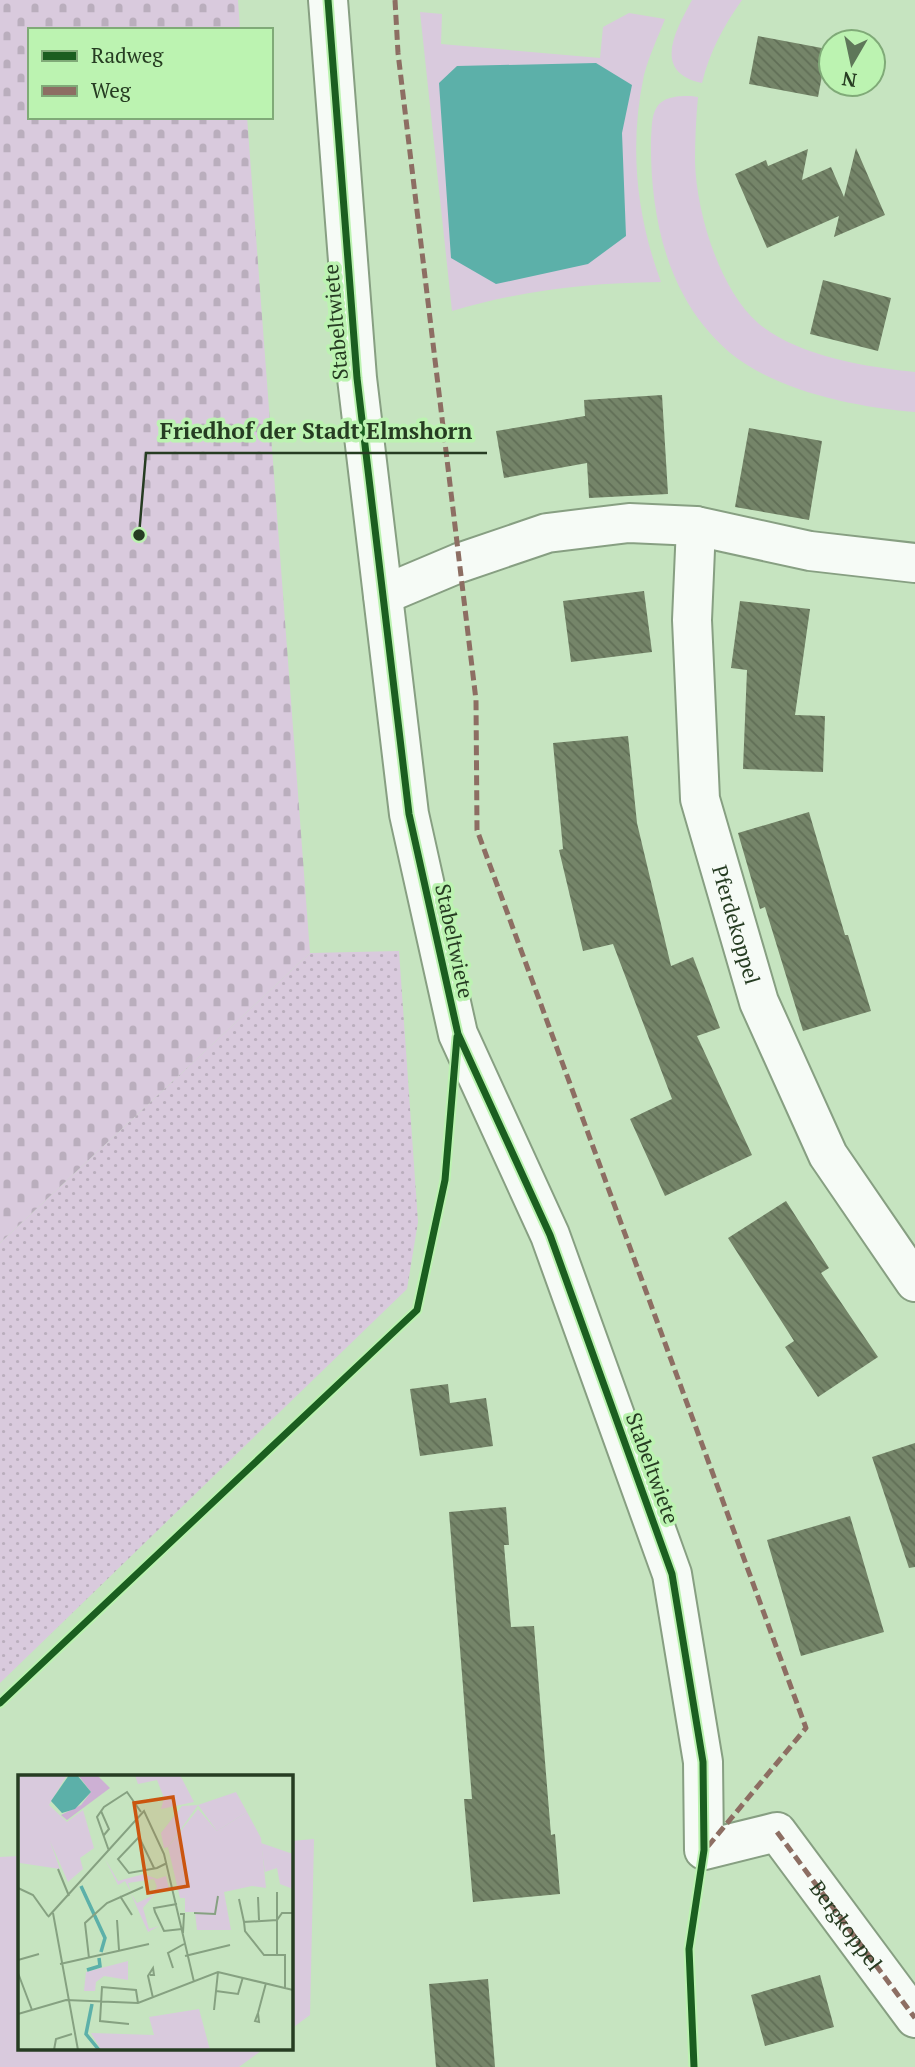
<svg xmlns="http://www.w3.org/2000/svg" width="915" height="2067" viewBox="0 0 915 2067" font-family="'PT Serif',serif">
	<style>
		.grass { fill: #d9cadd }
		.cemetery { fill: url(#cemetery-stones) }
		.park { fill: url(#park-dots) }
		.water { fill: #5cb0a9 }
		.building { fill: url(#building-back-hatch) }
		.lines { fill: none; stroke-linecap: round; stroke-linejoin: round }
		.minor-casing { stroke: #879f82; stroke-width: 42 }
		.minor { stroke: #f6fbf6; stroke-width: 38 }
		.quiet { stroke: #8d6e63; stroke-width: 5; stroke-dasharray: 10 5; stroke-linecap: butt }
		.cycleway-casing { stroke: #bcf3b1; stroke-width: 11 }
		.cycleway { stroke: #1b5e20; stroke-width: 7 }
		.labels { text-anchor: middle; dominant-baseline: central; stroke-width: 7; stroke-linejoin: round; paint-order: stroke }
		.street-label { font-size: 21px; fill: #263c22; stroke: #bcf3b1 }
		.inset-river { fill: none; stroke: #5cb0a9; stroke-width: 3.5 }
		.inset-road { fill: none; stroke: #86a181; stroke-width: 2 }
		.view { fill: #cb550f; fill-opacity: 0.15; stroke: #cb550f; stroke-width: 3.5 }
		.inset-edge { fill: none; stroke: #263c22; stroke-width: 3.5 }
		.leader { fill: none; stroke: #263c22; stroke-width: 2.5 }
		.callout-dot { fill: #263c22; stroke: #bcf3b1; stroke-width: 2.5 }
		.callout-label { font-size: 23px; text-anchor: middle; font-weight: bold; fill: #263c22; stroke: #bcf3b1; stroke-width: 7; stroke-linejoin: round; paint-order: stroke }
	</style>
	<defs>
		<pattern id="cemetery-stones" width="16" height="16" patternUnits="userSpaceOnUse" patternTransform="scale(1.75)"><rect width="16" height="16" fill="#d9cadd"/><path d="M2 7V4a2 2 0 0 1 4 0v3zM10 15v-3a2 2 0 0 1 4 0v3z" fill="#baaebd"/></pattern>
		<pattern id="park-dots" width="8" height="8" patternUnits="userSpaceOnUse" patternTransform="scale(1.75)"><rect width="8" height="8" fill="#d9cadd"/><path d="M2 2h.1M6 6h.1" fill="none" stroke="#baaebd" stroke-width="1.8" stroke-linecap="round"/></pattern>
		<pattern id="building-back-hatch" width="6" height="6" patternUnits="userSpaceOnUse" patternTransform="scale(1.75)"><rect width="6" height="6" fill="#758569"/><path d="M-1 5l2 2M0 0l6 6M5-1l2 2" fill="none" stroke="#606e56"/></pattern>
	</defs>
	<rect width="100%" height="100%" fill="#c6e4c0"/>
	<!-- grass -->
	<path class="grass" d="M 692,0 L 742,0 C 723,27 710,51 702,83 C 651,72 676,30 692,0 Z
		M 420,12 L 442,14 L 441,44 L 600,58 L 603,27 L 629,13 L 665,19 C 658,37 649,56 644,75 C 629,145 636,215 661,282 C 586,283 524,290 452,311 Z
		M 691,96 L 698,97 C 696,118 695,140 695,161 C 696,211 719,289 758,323 C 797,356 866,367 915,372 L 915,412 C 855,407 776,391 729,352 C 710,335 695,317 683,294 C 658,248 650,190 651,138 C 652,128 651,116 657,107 C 664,96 679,96 691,96 Z
		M 314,1839 L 310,2015 L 291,2029 L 291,1841 Z
		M 19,1856 L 19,2048 L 265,2048 L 239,2067 L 0,2067 L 0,1857 Z"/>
	<!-- cemetery -->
	<path class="cemetery" d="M 0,0 L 238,0 L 240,30 L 30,30 L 30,117 L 247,117 L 310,953 L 0,1243 Z"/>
	<!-- park -->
	<path class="park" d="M 399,951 L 418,1222 L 407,1289 L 0,1683 L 0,1243 L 310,953 Z"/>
	<!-- water -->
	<path class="water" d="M 596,63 L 632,85 L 622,133 L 626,236 L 588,264 L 496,284 L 451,258 L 439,83 L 457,66 Z"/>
	<!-- building -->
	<path class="building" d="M 758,36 L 827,49 L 818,97 L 749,84 Z
		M 856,148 L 885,215 L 834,237 L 839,216 L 767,248 L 735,174 L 766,160 L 768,166 L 808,149 L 802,180 L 831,167 L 844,197 Z
		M 823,280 L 891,298 L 878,351 L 810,334 Z
		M 662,395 L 668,494 L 589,498 L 587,463 L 504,478 L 496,431 L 585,416 L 584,400 Z
		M 749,428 L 822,441 L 809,520 L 735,507 Z
		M 644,591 L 652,652 L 571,662 L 563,601 Z
		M 740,601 L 810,609 L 795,715 L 825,716 L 823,772 L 743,769 L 747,670 L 731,668 Z
		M 628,736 L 637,823 L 671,966 L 693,957 L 720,1028 L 697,1036 L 752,1155 L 665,1196 L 630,1119 L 672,1099 L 613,944 L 583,951 L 559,850 L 563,849 L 553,743 Z
		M 809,812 L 845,935 L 848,935 L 871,1011 L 803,1031 L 765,907 L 760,909 L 738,833 Z
		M 786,1201 L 829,1268 L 821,1273 L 878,1357 L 818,1397 L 785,1347 L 794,1341 L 728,1238 Z
		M 448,1384 L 450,1403 L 486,1398 L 493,1446 L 420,1456 L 410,1389 Z
		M 915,1443 L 915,1567 L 909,1568 L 872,1457 Z
		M 506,1507 L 509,1545 L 504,1545 L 511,1627 L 534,1626 L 551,1835 L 555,1834 L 560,1894 L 473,1902 L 464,1799 L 472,1799 L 449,1512 Z
		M 850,1516 L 884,1632 L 801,1656 L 767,1540 Z
		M 820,1975 L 834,2027 L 765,2046 L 751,1995 Z
		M 488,1979 L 495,2067 L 436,2067 L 429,1984 Z"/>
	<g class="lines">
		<defs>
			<g id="minor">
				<path id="s1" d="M 328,0 L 357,378 L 409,814 L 458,1034 L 550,1235 L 672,1574 L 703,1762 L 704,1850 L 777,1832 L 915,2018"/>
				<path id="s2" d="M 696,526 L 692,620 L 700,799 L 759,1002 L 828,1155 L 915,1282"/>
				<path d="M 383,595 L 459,563 L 547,533 L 629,523 L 696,526 L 810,551 L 915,563"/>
			</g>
		</defs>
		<!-- minor casing -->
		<use href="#minor" class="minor-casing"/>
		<!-- minor -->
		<use href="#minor" class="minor"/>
		<!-- quiet -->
		<path class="quiet" d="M 395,0 L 398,53 L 476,700 L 477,830 L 806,1728 L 704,1851
			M 777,1832 L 915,2018"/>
		<defs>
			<path id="cycleway" d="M 328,0 L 357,378 L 409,814 L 458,1034 L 550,1235 L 672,1574 L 703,1762 L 704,1850 L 689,1949 L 694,2067
				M 0,1703 L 417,1310 L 445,1180 L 457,1037"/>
		</defs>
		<!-- cycleway casing -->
		<use href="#cycleway" class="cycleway-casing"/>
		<!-- cycleway -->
		<use href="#cycleway" class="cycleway"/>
	</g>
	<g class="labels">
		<!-- street labels -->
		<g class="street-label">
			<text transform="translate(335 322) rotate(-95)">Stabeltwiete</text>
			<text stroke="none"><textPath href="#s2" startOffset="404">Pferdekoppel</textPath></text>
			<text transform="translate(455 941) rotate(78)">Stabeltwiete</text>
			<text transform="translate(653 1468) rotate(70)">Stabeltwiete</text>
			<text stroke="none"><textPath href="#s1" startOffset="2095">Bergkoppel</textPath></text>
		</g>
	</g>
	<!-- overview -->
	<g transform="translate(18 1775)">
		<rect width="275" height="275" fill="#c6e4c0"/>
		<path d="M 0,0 L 49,0 L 31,30 L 49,47 L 65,35 L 76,73 L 62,83 L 65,94 L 50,107 L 32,66 L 42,94 L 2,88 ZM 117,0 L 162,0 L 176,27 L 143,34 L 146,23 L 139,5 L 120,9 ZM 218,17 L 229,37 L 199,56 L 180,30 ZM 243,68 L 275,79 L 275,114 L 262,109 L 259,93 L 247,97 ZM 87,84 L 100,106 L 126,99 L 139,104 L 148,101 L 151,114 L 140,115 L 125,133 L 131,154 L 141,151 L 130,157 L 113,119 L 119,128 L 134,121 L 139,112 L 136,104 L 110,108 L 113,117 L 107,106 L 100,110 ZM 181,234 L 192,275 L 83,275 L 73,258 L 136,260 L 131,242 Z" fill="#d9cadd"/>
		<path d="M 60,0 L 79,0 L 92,13 L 49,45 L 43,40 L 63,30 L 73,17 Z" fill="#cdb0d4"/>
		<path d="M 180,34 L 199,56 L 229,37 L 243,63 L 248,113 L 234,111 L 206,117 L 213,155 L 179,155 L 177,137 L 167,137 L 167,123 L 162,123 L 150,72 Z" fill="#d9cadd"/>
		<path d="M 180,30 L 150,72 L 146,73 L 143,58 L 164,31 ZM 110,186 L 110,205 L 86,201 L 78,207 L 77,216 L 66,216 L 68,197 Z" fill="#d9cadd"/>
		<path d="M 51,0 L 59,0 L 73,17 L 57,34 L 44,38 L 33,26 Z" fill="#5cb0a9"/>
		<path class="inset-river" d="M 63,111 L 87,163 L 83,177M 69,195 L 82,191 L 81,183M 74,229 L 68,259 L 81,275"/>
		<path class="inset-road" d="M 83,36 L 91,54 L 86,60M 91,76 L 79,42 L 86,32 L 109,17 L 123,37M 136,93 L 121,62 L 100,84 L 111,98 L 139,93 L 149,88M 40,94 L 51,121M 0,113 L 15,120 L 30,141M 259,117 L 259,180M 102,121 L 114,140M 240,122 L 241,145M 221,124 L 226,147M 159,129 L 136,133 L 137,137 L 146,156 L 164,154M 35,138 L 60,275M 176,138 L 197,139 L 200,121M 162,139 L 166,139 L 165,158M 30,142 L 126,36 L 146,79 L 176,207M 99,145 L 101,175M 167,181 L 212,170M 71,183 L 67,148 L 89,128 L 125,112M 0,185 L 21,179M 42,189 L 131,169M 155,193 L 150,178 L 166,169M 0,198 L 14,235M 132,200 L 136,200 L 135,193 L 130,201 L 135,223M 267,213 L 267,180 L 246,180 L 227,156 L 226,147 L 259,145 L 264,138 L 275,138M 198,216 L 220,219 L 225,202M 196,235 L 200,197M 240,238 L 241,247 L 237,246 L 240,238 L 248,208M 0,239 L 48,225 L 120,228 L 200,197 L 275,215M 111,249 L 82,246 L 84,212 L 118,215 L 120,228M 36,275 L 38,264 L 54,259"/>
		<path class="view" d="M 155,22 L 170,111 L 130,118 L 116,28 Z"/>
		<rect width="275" height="275" class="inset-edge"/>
	</g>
	<!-- callouts -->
	<path class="leader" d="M139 535L146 453H487"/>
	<circle class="callout-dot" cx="139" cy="535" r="7"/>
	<g class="callout-label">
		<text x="316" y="439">Friedhof der Stadt Elmshorn</text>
	</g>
	<!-- legend -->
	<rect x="28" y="28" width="245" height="91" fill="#bcf3b1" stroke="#80aa78" stroke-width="2"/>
	<rect x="42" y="51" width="35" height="10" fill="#1b5e20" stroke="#80aa78" stroke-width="2"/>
	<text x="91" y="63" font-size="21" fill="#263c22">Radweg</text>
	<rect x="42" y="86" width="35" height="10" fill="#8d6e63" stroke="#80aa78" stroke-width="2"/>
	<text x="91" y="98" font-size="21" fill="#263c22">Weg</text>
	<!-- north arrow -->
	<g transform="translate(852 63) rotate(189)"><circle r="33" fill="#bcf3b1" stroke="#80aa78" stroke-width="2"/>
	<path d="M0-5L12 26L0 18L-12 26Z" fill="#5e7759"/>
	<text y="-10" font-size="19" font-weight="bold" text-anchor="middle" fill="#263c22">N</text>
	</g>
</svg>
